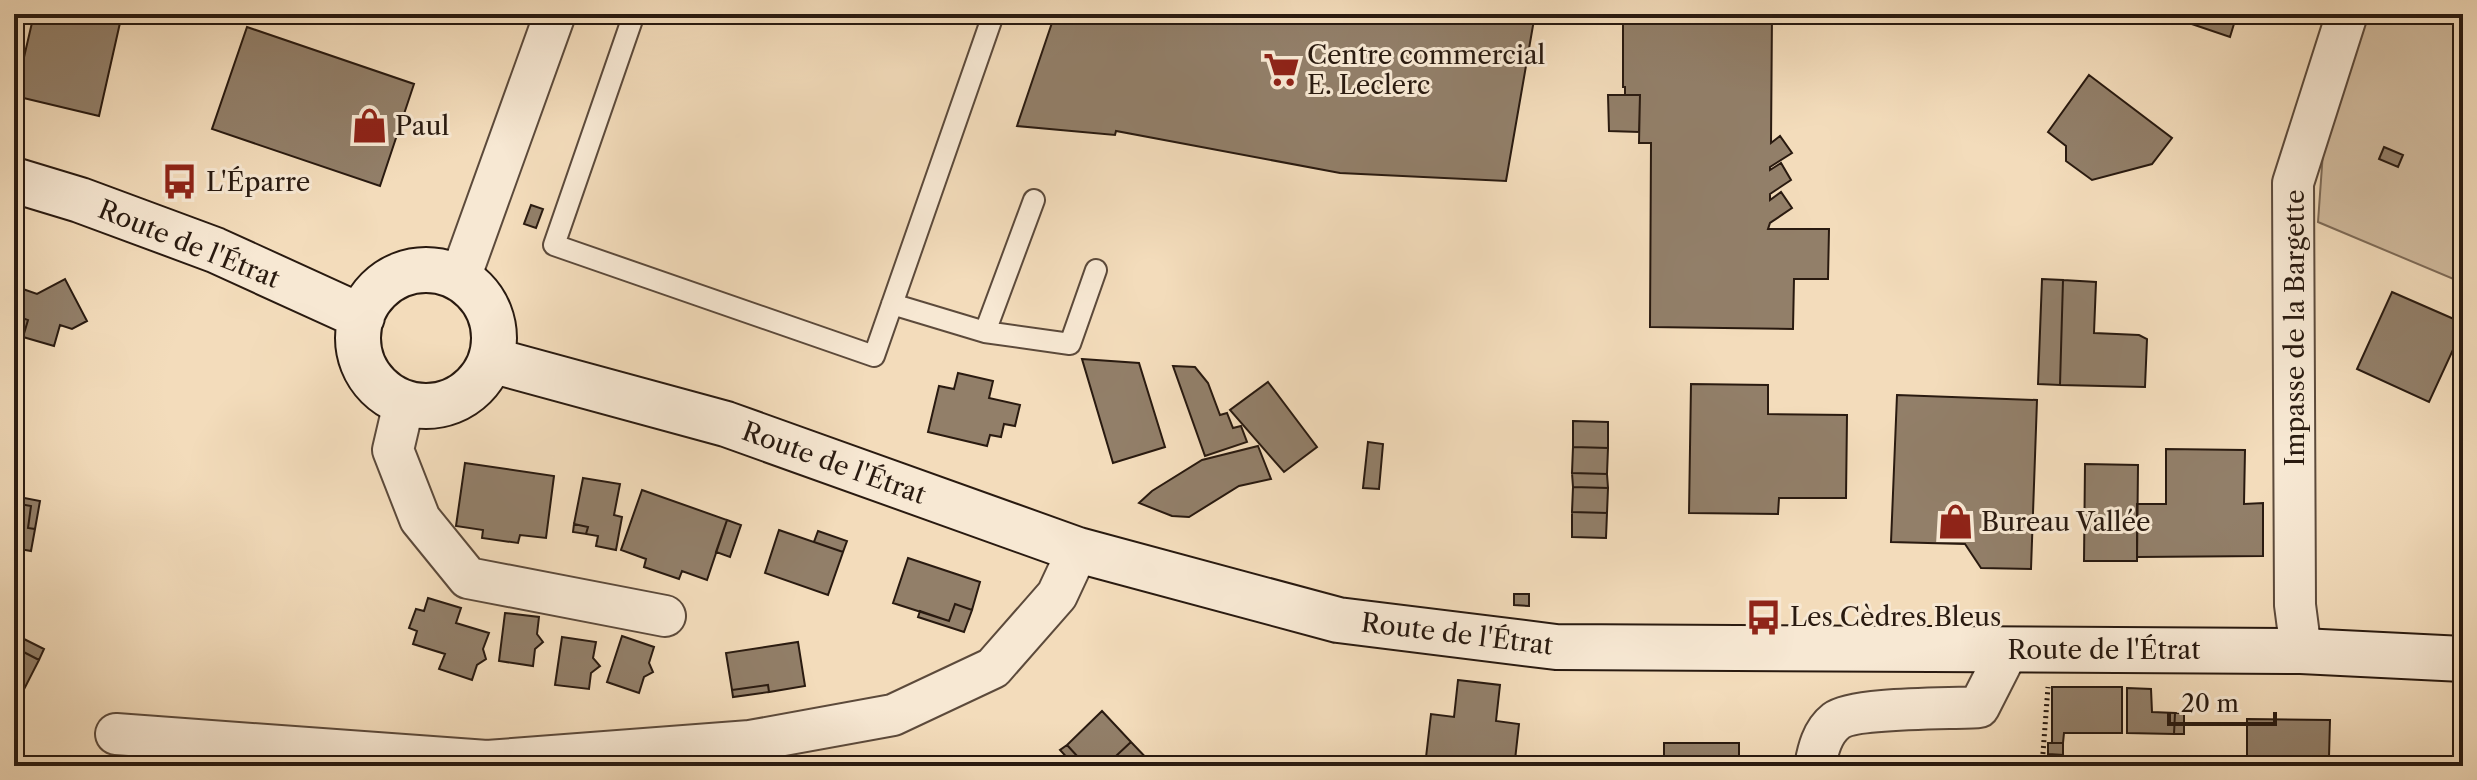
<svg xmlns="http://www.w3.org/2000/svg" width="2477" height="780" viewBox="0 0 2477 780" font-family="'Libre Caslon Text',serif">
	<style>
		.green { fill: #d1bb9e; stroke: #7d6a57; stroke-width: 2 }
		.building { fill: #927f69; stroke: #291a10; stroke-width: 2 }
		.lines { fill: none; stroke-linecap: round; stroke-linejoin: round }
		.service-casing { stroke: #5c4a3b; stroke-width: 24 }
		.minor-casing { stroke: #5c4a3b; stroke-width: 44 }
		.secondary-casing { stroke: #291a10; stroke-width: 48 }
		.path { stroke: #291a10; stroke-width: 5; stroke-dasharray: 2 4; stroke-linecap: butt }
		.service { stroke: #f7e8d3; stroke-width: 20 }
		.minor { stroke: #f7e8d3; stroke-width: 40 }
		.secondary { stroke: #f7e8d3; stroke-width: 44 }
		.labels { text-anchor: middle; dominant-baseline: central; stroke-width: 6; stroke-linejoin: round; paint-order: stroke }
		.poi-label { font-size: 26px; fill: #291a10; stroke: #f7e8d3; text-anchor: start }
		.street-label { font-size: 26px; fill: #291a10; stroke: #f7e8d3 }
	</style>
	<rect width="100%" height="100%" fill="#f3dcbb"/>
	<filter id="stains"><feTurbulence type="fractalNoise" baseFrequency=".0025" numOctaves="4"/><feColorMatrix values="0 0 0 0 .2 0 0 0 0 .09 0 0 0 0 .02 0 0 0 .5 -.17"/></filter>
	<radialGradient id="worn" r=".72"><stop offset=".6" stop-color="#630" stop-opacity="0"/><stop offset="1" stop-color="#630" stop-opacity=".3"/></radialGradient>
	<!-- green -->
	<path class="green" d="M 2367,14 L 2463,14 L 2463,283 L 2318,222 L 2323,152 Z"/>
	<!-- building -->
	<path class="building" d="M 34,14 L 122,14 L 99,116 L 15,96 Z
		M 1055,14 L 1535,14 L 1506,181 L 1340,173 L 1116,131 L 1115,135 L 1017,126 Z
		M 1623,14 L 1772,14 L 1771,143 L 1780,136 L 1792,153 L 1770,167 L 1770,170 L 1781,163 L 1791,180 L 1770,194 L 1770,200 L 1781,192 L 1792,208 L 1770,223 L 1768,229 L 1829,229 L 1828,279 L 1794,279 L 1793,329 L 1650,327 L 1651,143 L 1639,143 L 1640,95 L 1625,95 L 1625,87 L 1623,87 Z
		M 2178,14 L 2237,14 L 2230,37 L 2177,19 Z
		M 247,27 L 414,84 L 380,186 L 212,129 Z
		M 2089,75 L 2172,138 L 2152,164 L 2092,180 L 2066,161 L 2066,146 L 2048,132 Z
		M 1608,95 L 1640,95 L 1639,132 L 1609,131 Z
		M 2384,147 L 2403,155 L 2398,167 L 2379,159 Z
		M 531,205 L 543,209 L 536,228 L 524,224 Z
		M 14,274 L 23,276 L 20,288 L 37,294 L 65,279 L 87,321 L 72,329 L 60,325 L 54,346 L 23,337 L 28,320 L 14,315 Z
		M 2042,279 L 2063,280 L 2060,385 L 2038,384 Z
		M 2063,280 L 2096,282 L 2094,333 L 2139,335 L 2147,339 L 2145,387 L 2060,385 Z
		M 2392,292 L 2463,323 L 2463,328 L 2429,402 L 2357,369 Z
		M 14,315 L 28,320 L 25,330 L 14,326 Z
		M 1082,359 L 1139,363 L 1165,447 L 1113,463 Z
		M 1173,366 L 1195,367 L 1208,383 L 1220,415 L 1227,413 L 1233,428 L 1241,426 L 1247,442 L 1205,456 Z
		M 958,373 L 993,381 L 989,398 L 1020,405 L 1015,426 L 1004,424 L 1001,437 L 990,435 L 987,446 L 928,432 L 939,386 L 954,389 Z
		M 1268,382 L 1317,447 L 1284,472 L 1230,410 Z
		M 1691,384 L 1768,385 L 1768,414 L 1847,415 L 1846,498 L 1779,498 L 1778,514 L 1689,513 Z
		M 1897,395 L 2037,400 L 2031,569 L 1981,568 L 1965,544 L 1891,542 Z
		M 1573,421 L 1608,422 L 1608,448 L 1573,447 Z
		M 1368,442 L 1383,444 L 1379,489 L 1363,488 Z
		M 1258,446 L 1271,479 L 1239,486 L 1189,517 L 1172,516 L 1139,503 L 1152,491 L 1202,460 Z
		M 1573,447 L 1608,448 L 1607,474 L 1572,473 Z
		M 2166,449 L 2245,450 L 2244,504 L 2263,503 L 2263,556 L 2137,557 L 2137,504 L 2166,504 Z
		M 465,463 L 554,476 L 546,538 L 520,535 L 518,543 L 482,538 L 483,530 L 456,526 Z
		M 2085,464 L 2138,465 L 2137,561 L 2084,561 Z
		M 1572,473 L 1607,474 L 1608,488 L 1573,487 Z
		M 583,478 L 620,484 L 614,515 L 622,517 L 616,550 L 596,546 L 598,536 L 586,534 L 588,527 L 574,524 Z
		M 1573,487 L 1608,488 L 1607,513 L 1572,512 Z
		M 642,490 L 727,520 L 707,580 L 682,571 L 679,579 L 644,567 L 646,559 L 621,550 Z
		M 14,496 L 40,501 L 35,529 L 28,528 L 31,506 L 14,503 Z
		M 14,503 L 31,506 L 28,528 L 35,529 L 31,551 L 14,548 Z
		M 1572,512 L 1607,513 L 1606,538 L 1572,537 Z
		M 727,520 L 741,525 L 730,557 L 716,552 Z
		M 574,524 L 588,527 L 586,534 L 573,532 Z
		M 779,530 L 843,552 L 828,595 L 765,573 Z
		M 818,531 L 847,541 L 843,552 L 814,542 Z
		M 2453,531 L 2463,531 L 2463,574 L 2454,574 Z
		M 908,558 L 980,582 L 972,610 L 955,604 L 949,621 L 893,603 Z
		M 1514,594 L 1529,594 L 1529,606 L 1514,605 Z
		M 428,598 L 461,608 L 456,623 L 489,633 L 483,649 L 486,659 L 477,665 L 472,680 L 439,669 L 445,654 L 413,644 L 417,631 L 409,628 L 416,609 L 424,611 Z
		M 955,604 L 972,610 L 964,632 L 918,617 L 920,611 L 949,621 Z
		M 505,613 L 539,617 L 537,634 L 543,642 L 535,649 L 533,666 L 499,661 Z
		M 14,634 L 44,649 L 39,660 L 14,647 Z
		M 622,636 L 654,647 L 649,663 L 653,672 L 644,677 L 639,693 L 607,682 Z
		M 562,637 L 596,642 L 593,658 L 600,666 L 591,673 L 589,689 L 555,685 Z
		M 798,642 L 805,686 L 769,692 L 768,685 L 732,690 L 726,653 Z
		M 14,647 L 39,660 L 16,705 L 14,704 Z
		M 1458,680 L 1500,685 L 1496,721 L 1519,724 L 1515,760 L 1517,766 L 1425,766 L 1431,714 L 1454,717 Z
		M 768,685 L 769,692 L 733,697 L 732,690 Z
		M 2052,687 L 2122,687 L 2122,733 L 2064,733 L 2063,743 L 2052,743 Z
		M 2127,688 L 2151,689 L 2152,712 L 2175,713 L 2174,734 L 2127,733 Z
		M 1102,711 L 1131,742 L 1117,755 L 1128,766 L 1075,766 L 1072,763 L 1078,757 L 1067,745 Z
		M 2175,713 L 2184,713 L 2184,734 L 2174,734 Z
		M 2247,719 L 2330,720 L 2329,757 L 2284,757 L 2284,766 L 2247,766 Z
		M 1131,742 L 1154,766 L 1128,766 L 1117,755 Z
		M 1664,743 L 1739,743 L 1739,766 L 1664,766 Z
		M 2048,743 L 2063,743 L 2063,755 L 2048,754 Z
		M 1067,745 L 1078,757 L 1072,763 L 1060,750 Z
		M 2048,754 L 2063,755 L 2062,766 L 2048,766 Z"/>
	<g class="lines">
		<defs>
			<path id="service" d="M 634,14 L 554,245 L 874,356 L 992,18
				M 892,304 L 985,332 L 1070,344 L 1096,270
				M 985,332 L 1034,200"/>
			<path id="minor" d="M 460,278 L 555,14
				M 404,403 L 393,450 L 420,519 L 468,578 L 665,616
				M 2301,651 L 2295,605 L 2293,183 L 2347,14
				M 116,734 L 487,761 L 750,741 L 893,715 L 993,668 L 1057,595 L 1078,550
				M 1815,766 C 1818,750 1822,732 1836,721 C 1854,707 1952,709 1979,707 L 2008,650"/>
			<path id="secondary" d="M 14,180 L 80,200 L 215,250 L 362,317
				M358 338a68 68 0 1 1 136 0a68 68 0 1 1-136 0Z
				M 491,360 L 726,424 L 1078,550 L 1338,620 L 1556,647 L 2301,651 L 2463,659"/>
		</defs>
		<!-- service casing -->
		<use href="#service" class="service-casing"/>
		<!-- minor casing -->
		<use href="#minor" class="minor-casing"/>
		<!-- secondary casing -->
		<use href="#secondary" class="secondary-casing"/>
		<!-- path -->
		<path class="path" d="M 2042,766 L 2048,687"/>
		<!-- service -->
		<use href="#service" class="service"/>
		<!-- minor -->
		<use href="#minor" class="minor"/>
		<!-- secondary -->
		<use href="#secondary" class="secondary"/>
	</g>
	<!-- icons -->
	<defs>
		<symbol id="supermarket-bare" viewBox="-9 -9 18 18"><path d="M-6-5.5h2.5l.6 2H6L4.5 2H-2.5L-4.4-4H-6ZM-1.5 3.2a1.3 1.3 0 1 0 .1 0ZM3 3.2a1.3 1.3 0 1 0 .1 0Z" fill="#8f2418" stroke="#f7e8d3" stroke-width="2.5" paint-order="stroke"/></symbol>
		<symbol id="shop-bare" viewBox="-9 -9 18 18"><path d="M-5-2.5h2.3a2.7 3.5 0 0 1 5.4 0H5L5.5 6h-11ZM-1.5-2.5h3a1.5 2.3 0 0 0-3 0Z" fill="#8f2418" stroke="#f7e8d3" stroke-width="2.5" paint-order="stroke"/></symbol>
		<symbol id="bus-bare" viewBox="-9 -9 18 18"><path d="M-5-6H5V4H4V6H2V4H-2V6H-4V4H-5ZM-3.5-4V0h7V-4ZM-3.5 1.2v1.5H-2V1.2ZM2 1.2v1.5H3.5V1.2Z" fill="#8f2418" stroke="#f7e8d3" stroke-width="2.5" paint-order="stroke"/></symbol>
	</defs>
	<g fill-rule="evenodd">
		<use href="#supermarket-bare" x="1256" y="44" width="51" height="51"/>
		<use href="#shop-bare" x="344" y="100" width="51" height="51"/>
		<use href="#bus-bare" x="154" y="156" width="51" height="51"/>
		<use href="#shop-bare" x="1930" y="496" width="51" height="51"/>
		<use href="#bus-bare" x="1738" y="592" width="51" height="51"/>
	</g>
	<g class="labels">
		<!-- poi labels -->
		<g class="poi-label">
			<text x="1307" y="55">Centre commercial<tspan x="1307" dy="30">E. Leclerc</tspan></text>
			<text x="395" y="126">Paul</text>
			<text x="206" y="182">L'Éparre</text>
			<text x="1981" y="522">Bureau Vallée</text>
			<text x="1790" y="617">Les Cèdres Bleus</text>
		</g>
		<!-- street labels -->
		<g class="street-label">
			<text transform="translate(189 244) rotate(22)">Route de l'Étrat</text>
			<text transform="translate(2295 328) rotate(-90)">Impasse de la Bargette</text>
			<text transform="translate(834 463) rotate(20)">Route de l'Étrat</text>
			<text transform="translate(1457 634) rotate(7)">Route de l'Étrat</text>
			<text x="2104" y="650">Route de l'Étrat</text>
		</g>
	</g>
	<!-- margin -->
	<rect width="2477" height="780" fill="none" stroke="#f3dcbb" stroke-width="48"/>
	<rect x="16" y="16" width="2445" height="748" fill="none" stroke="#291a10" stroke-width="4"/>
	<rect x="24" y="24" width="2429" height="732" fill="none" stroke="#291a10" stroke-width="2"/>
	<!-- scale -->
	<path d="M2169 712v12h106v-12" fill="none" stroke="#291a10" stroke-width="4"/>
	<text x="2181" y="712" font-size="24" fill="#291a10" stroke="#f7e8d3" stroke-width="6" paint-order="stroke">20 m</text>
	<rect width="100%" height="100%" filter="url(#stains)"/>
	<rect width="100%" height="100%" fill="url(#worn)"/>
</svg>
